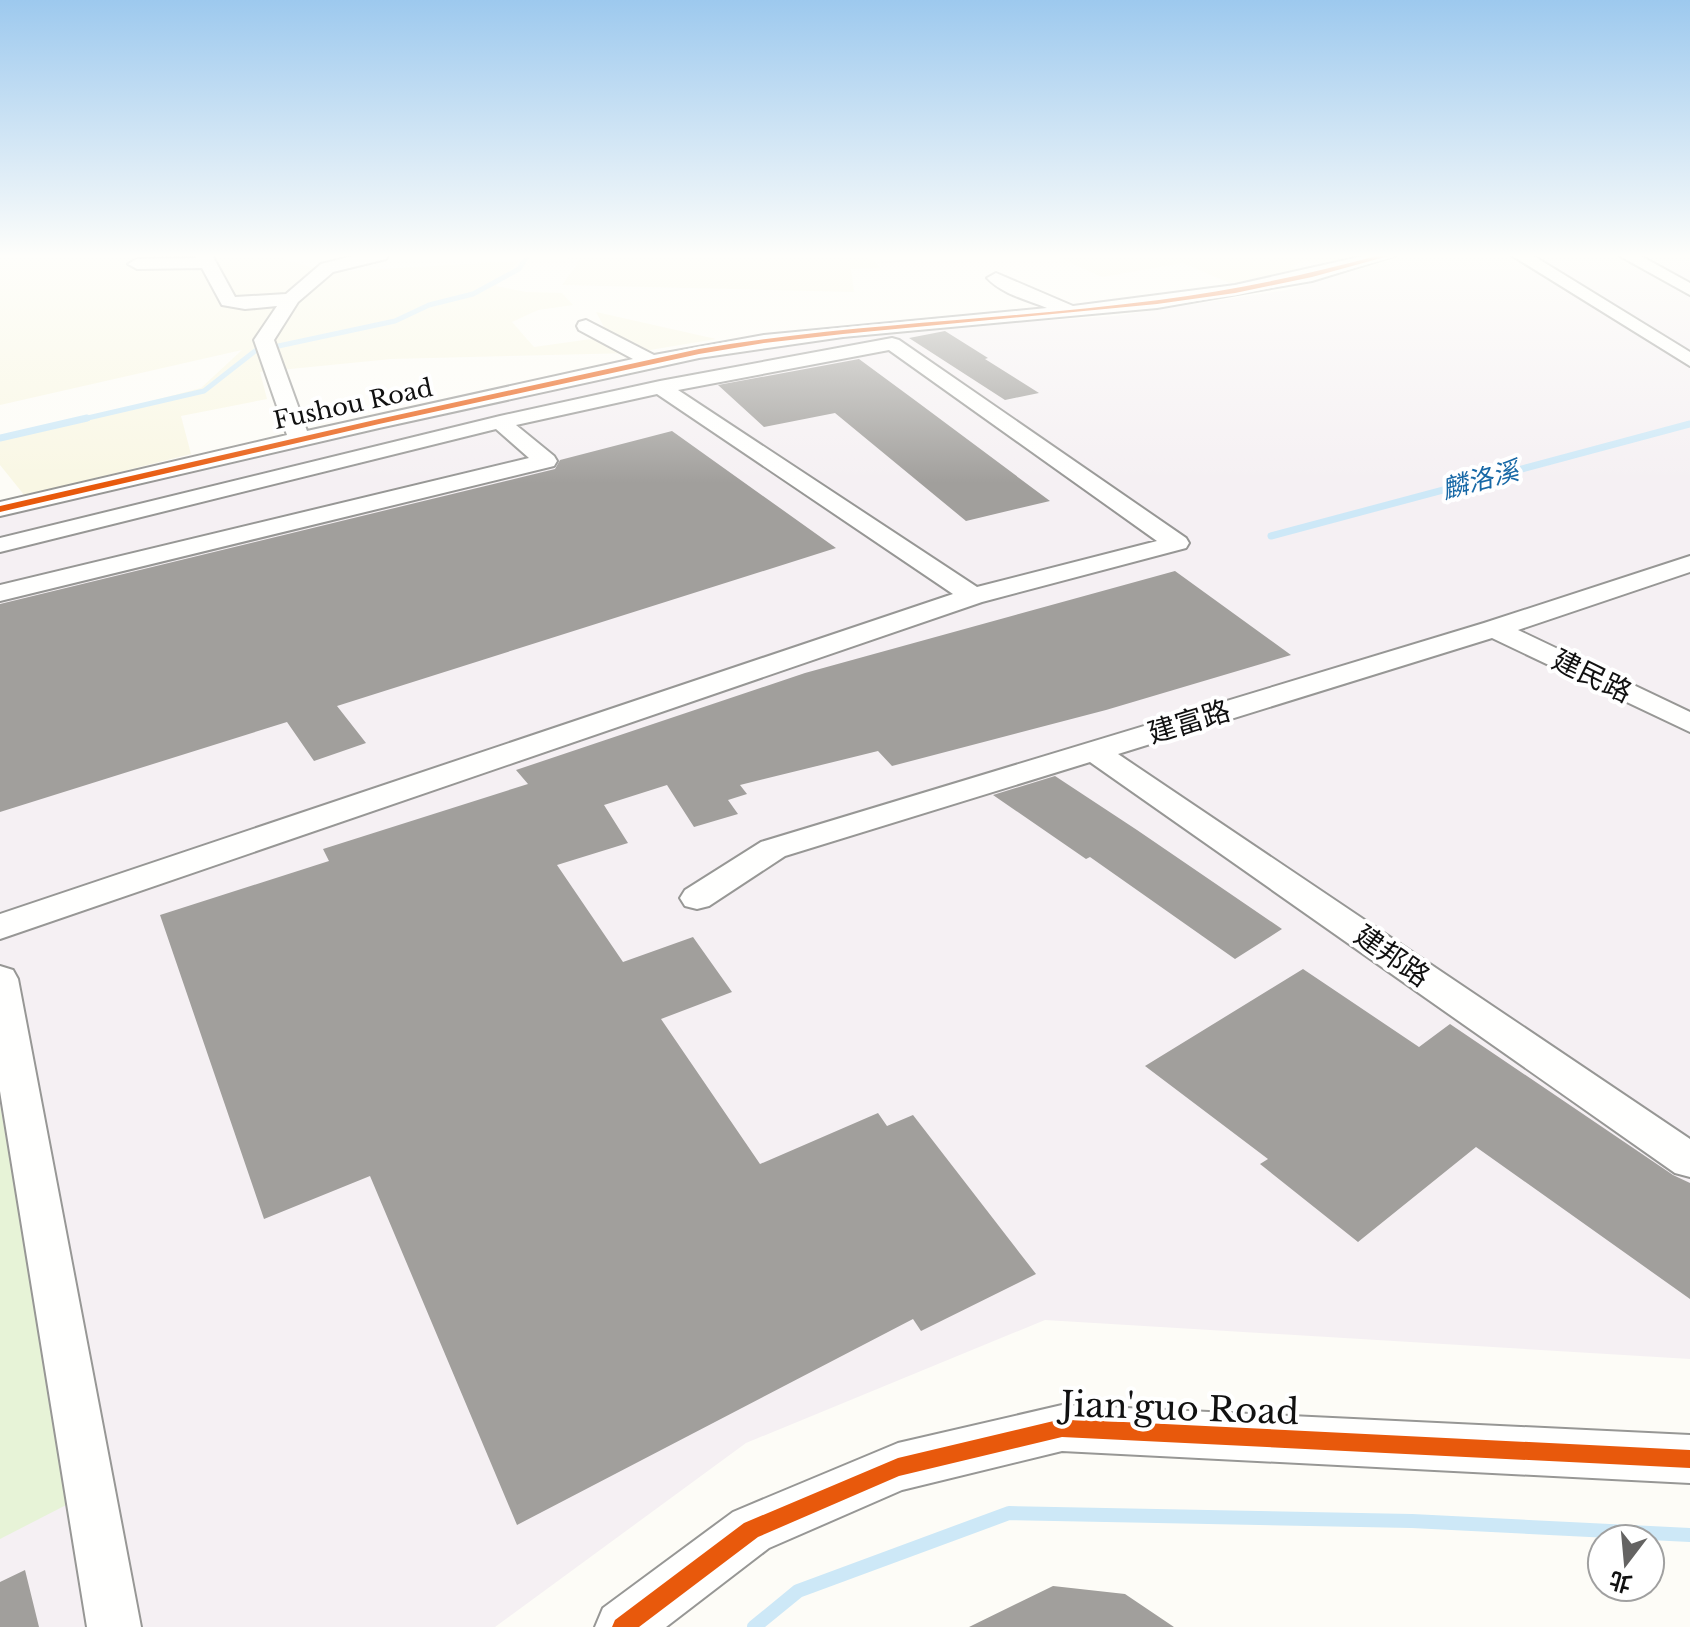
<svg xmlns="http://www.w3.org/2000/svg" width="1690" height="1627" viewBox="0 0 1690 1627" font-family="'Libre Baskerville','Noto Sans TC',serif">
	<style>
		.industrial { fill: #f5f0f3 }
		.farmland { fill: #f9f7e4 }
		.green { fill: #e7f3d7 }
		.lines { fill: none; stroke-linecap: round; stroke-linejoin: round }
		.stream-far2 { stroke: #cde8f7; stroke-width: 5 }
		.stream-far1 { stroke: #cde8f7; stroke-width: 7 }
		.stream { stroke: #cde8f7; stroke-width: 14 }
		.building { fill: #a19f9c }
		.minor-casing { stroke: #979795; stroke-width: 4 }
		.minor { fill: #fffffe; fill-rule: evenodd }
		.cycleway-casing { stroke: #fff; stroke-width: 5 }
		.cycleway { fill: #e8590c; fill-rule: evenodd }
		.labels { text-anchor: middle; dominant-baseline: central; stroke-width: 8; stroke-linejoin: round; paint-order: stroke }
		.far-street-label { font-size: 24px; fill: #111; stroke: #fff }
		.far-water-label { font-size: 26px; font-style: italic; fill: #1768a6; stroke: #fff }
		.street-label { font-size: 28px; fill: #111; stroke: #fff }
		.near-street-label { font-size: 34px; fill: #111; stroke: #fff }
	</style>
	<rect width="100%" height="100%" fill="#fdfcf7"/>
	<!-- industrial -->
	<path class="industrial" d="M 1409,255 L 1690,255 L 1690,1359 L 1045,1320 L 746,1443 L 495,1627 L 0,1627 L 0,515 L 659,363 L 883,331 L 1115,316 L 1287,290 Z"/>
	<!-- farmland -->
	<path class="farmland" d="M 0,255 L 295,255 L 283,259 L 315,268 L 311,273 L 519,261 L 496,286 L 526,292 L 562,293 L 573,305 L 538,310 L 512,322 L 534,347 L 591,339 L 604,327 L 596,312 L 716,339 L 632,353 L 391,359 L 260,372 L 267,399 L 181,416 L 191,454 L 25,496 L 0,465 L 0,441 L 201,388 L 242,350 L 0,405 Z
		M 540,255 L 866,255 L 880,268 L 851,269 L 854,292 L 562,285 L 580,260 Z
		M 1053,255 L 1358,255 L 1330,265 L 1305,261 L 1290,267 L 1311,273 L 1241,288 L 1183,263 L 1102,277 Z"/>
	<!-- green -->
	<path class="green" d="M 0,1105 L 72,1502 L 0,1539 Z"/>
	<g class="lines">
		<!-- stream-far2 -->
		<path class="stream-far2" d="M 79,420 L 204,391 L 255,351 L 395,321 L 429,305 L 473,294 L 519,269 L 528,255"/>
		<!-- stream-far1 -->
		<path class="stream-far1" d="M 0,438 L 87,418
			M 1271,536 L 1690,424"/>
		<!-- stream -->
		<path class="stream" d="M 754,1627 L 798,1591 L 1009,1513 L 1412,1521 L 1690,1535"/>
	</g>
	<!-- building -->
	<path class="building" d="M 945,331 L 988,358 L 985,359 L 1039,393 L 1005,400 L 909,338 Z
		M 859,359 L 916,401 L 1050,501 L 966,521 L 835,413 L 764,427 L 718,385 Z
		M 672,431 L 836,548 L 337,706 L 366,743 L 314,761 L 287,722 L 0,812 L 0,604 L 555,469 L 560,460 Z
		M 1175,571 L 1291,655 L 1106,710 L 892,766 L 878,751 L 740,785 L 747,794 L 728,800 L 738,814 L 694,827 L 667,785 L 604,805 L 628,843 L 557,865 L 623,962 L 693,937 L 732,992 L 661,1019 L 760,1164 L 878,1113 L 887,1126 L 913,1115 L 1036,1274 L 921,1331 L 913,1319 L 517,1525 L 370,1176 L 264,1219 L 160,915 L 329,861 L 323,849 L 528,784 L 516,770 L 805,673 Z
		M 1055,776 L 1137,830 L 1282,929 L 1235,959 L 1090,857 L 1086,859 L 993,795 Z
		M 1303,969 L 1419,1047 L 1450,1024 L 1673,1175 L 1690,1183 L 1690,1299 L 1476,1147 L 1358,1242 L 1260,1164 L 1268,1159 L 1145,1066 Z
		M 25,1570 L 39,1627 L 0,1627 L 0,1582 Z
		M 1053,1586 L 1125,1594 L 1174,1627 L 969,1627 Z"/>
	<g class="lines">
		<defs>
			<path id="minor" d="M 195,255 L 212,255 L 235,297 L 286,294 L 321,264 L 357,255 L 388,255 L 386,259 L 333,272 L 298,302 L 274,340 L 307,431 L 633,359 L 579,330 L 577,326 L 579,322 L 586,320 L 654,355 L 764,335 L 1047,308 C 1027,300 1002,294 987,278 L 996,273 L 1073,306 L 1235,285 L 1368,255 L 1397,255 L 1312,281 L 1157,308 L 843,337 L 699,358 L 379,428 L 0,516 L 0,502 L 287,435 L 254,340 L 277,306 L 245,309 L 222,305 L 202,268 L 137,269 L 128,264 L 137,259 L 196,258 Z
				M 1511,255 L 1532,255 L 1690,352 L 1690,366 Z
				M 1618,255 L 1639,255 L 1690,283 L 1690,295 Z
				M 892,338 L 899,340 L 1186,538 L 1189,543 L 1186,548 L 982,602 L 0,939 L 0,914 L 953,594 L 657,394 L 516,425 L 554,456 L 557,461 L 554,466 L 0,601 L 0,585 L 529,458 L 496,429 L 0,552 L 0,538 L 500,416 L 660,381 ZM 889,350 L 1157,541 L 977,587 L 678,390 Z
				M 1690,556 L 1690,572 L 1518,630 L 1690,712 L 1690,732 L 1492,638 L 1118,754 L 1690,1139 L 1690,1177 L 1675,1173 L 1090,762 L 785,856 L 709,906 L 697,909 L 685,906 L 680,898 L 685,890 L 761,842 L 1484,623 Z
				M 0,966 L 13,970 L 18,979 L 141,1627 L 87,1627 L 0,1091 Z
				M 1062,1405 L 1690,1435 L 1690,1483 L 1062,1451 L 902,1490 L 769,1548 L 666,1627 L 595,1627 L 603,1608 L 733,1512 L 898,1443 Z"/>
		</defs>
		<!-- minor casing -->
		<use href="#minor" class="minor-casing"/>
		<!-- minor -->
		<use href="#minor" class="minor"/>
		<defs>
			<path id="cycleway" d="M 1380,255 L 1392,255 L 1312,277 L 1235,293 L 1157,304 L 843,334 L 764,343 L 699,354 L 379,424 L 0,512 L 0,506 L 379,419 L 699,349 C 851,323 1006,320 1159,300 C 1234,290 1307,275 1380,255 Z
				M 1062,1419 L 1690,1450 L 1690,1468 L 1062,1437 L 899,1476 L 758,1537 L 639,1627 L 612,1627 L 615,1620 L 744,1523 L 898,1458 Z"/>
		</defs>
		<!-- cycleway casing -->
		<use href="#cycleway" class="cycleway-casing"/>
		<!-- cycleway -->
		<use href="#cycleway" class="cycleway"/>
	</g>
	<!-- sky -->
	<linearGradient id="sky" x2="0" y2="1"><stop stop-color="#9dc9ee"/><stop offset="0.53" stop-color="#fefefb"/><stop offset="1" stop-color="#fefefb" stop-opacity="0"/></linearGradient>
	<rect width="1690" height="483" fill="url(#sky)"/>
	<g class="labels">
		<!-- far-street labels -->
		<g class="far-street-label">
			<text transform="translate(353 404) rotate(-12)">Fushou Road</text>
		</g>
		<!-- far-water labels -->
		<g class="far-water-label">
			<text transform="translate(1480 480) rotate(-15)">麟洛溪</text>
		</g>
		<!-- street labels -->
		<g class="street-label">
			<text transform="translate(1592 676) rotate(26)">建民路</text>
			<text transform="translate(1189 722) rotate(-17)">建富路</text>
			<text transform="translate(1392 956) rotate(35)">建邦路</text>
		</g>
		<!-- near-street labels -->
		<g class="near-street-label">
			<text transform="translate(1180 1408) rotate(2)">Jian'guo Road</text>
		</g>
	</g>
	<!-- north arrow -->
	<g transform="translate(1626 1563) rotate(196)"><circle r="38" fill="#ffffff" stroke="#a0a0a0" stroke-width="2"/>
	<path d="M0-6L14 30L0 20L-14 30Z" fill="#646362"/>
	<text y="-12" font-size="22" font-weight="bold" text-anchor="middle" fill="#111111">北</text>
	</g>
</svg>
